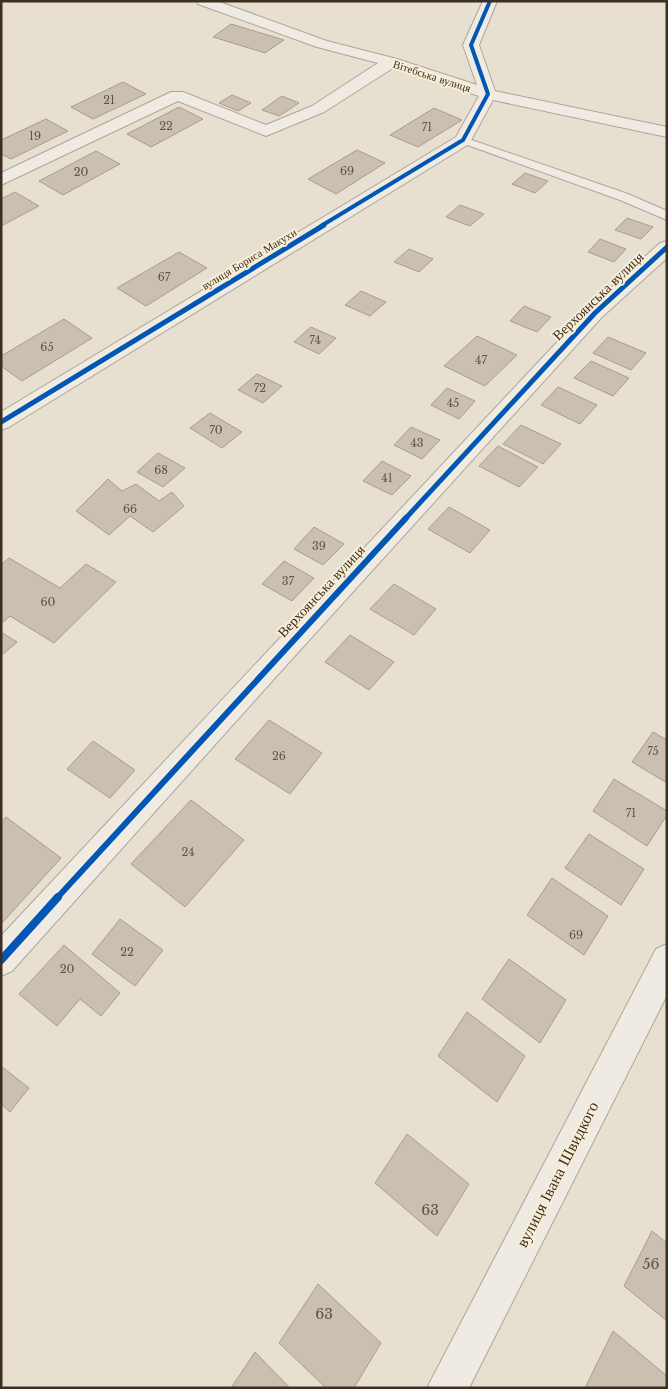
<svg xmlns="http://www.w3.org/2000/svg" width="668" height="1389" viewBox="0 0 668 1389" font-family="'Libre Baskerville',serif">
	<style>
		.building { fill: #cbbfb2; stroke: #a89c90 }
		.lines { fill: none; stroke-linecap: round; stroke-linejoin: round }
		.service-casing { stroke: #ada599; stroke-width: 2 }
		.minor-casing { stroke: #ada599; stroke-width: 2 }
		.service { fill: #efebe3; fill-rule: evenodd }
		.minor { fill: #efebe3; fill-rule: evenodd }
		.cycleway-far3-casing { stroke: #f7eed8; stroke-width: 5.5 }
		.cycleway-far2-casing { stroke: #f7eed8; stroke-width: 8 }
		.cycleway-far1-casing { stroke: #f7eed8; stroke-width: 9 }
		.cycleway-casing { stroke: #f7eed8; stroke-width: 11 }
		.cycleway-far3 { stroke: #0057b8; stroke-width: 4 }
		.cycleway-far2 { stroke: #0057b8; stroke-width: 5 }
		.cycleway-far1 { stroke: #0057b8; stroke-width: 6 }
		.cycleway { stroke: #0057b8; stroke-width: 8 }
		.labels { text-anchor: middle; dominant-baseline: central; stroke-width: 4; stroke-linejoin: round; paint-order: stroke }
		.far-street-label { font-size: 11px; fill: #3d2e20; stroke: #f7eed8 }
		.number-label { font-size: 11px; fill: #605244 }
		.street-label { font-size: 14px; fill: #3d2e20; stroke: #f7eed8 }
		.near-number-label { font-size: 14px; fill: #605244 }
		.near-street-label { font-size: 16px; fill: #3d2e20; stroke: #f7eed8 }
	</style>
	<rect width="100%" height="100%" fill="#e7e0d1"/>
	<!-- building -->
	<path class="building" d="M 231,24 L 284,40 L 265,53 L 213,37 Z
		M 123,82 L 146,94 L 93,119 L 71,107 Z
		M 232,95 L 251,103 L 238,111 L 219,103 Z
		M 282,96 L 299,103 L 279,116 L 262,110 Z
		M 179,107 L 203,119 L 151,147 L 127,134 Z
		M 434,108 L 462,120 L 418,147 L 390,135 Z
		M 46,119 L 68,131 L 11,159 L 1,154 L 1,140 Z
		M 357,150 L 385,163 L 336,194 L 308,179 Z
		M 96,151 L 120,164 L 63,195 L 39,181 Z
		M 525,173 L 548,181 L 535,193 L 512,184 Z
		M 15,192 L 39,206 L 1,226 L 1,199 Z
		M 460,205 L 484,214 L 470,226 L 446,217 Z
		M 627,218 L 653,227 L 641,239 L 615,230 Z
		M 600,239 L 626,249 L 614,262 L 588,252 Z
		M 409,249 L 433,259 L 419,272 L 394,262 Z
		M 179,252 L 207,268 L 146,306 L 117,288 Z
		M 361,291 L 386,302 L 370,316 L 345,305 Z
		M 524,306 L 551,317 L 537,332 L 510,321 Z
		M 64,319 L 92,338 L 22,381 L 1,366 L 1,356 Z
		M 311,327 L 336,338 L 319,354 L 294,342 Z
		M 477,336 L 517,355 L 485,386 L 444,366 Z
		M 608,337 L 646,353 L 631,370 L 593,353 Z
		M 591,361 L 629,378 L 613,396 L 574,378 Z
		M 257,374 L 282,386 L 263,403 L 238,390 Z
		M 558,387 L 597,405 L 580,424 L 541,405 Z
		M 447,388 L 475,401 L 459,419 L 431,405 Z
		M 210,413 L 242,432 L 222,448 L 190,428 Z
		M 521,425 L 561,444 L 543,464 L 503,444 Z
		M 411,427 L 440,440 L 422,459 L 394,445 Z
		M 498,446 L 538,467 L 519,487 L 479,466 Z
		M 158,453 L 185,468 L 163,487 L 137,472 Z
		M 382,461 L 411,476 L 392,495 L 363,481 Z
		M 108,479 L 122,491 L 136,484 L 159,501 L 172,492 L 184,506 L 153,532 L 130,516 L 109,535 L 76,511 Z
		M 449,507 L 490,530 L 470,553 L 428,529 Z
		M 314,527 L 344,544 L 323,565 L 294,549 Z
		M 9,558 L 60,588 L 86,564 L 116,582 L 54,643 L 10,616 L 1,624 L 1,565 Z
		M 284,561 L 314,578 L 292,601 L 262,584 Z
		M 394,584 L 436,609 L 414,635 L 370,609 Z
		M 1,632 L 17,642 L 1,656 Z
		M 350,635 L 394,662 L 369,690 L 325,662 Z
		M 269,720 L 322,753 L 290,794 L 235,759 Z
		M 653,732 L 667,740 L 667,783 L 632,762 Z
		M 93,741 L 135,770 L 110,798 L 67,769 Z
		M 614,779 L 667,811 L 667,815 L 647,846 L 593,811 Z
		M 191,800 L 244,840 L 185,907 L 131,864 Z
		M 6,817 L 61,858 L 1,924 L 1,822 Z
		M 589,834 L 644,869 L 621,905 L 565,868 Z
		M 552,878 L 608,916 L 584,955 L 527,915 Z
		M 120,919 L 163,950 L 135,986 L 92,954 Z
		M 64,945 L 120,993 L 101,1016 L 80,999 L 57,1026 L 19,994 Z
		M 509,959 L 566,1000 L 540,1043 L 482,999 Z
		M 467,1012 L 525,1056 L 497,1102 L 438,1056 Z
		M 1,1066 L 29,1088 L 10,1112 L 1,1104 Z
		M 407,1134 L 469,1184 L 437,1236 L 375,1183 Z
		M 652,1231 L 667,1243 L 667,1321 L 624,1286 Z
		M 318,1284 L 381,1343 L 354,1388 L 326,1388 L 279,1343 Z
		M 613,1331 L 667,1376 L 667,1388 L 585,1388 Z
		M 255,1352 L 290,1388 L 231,1388 Z"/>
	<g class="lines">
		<defs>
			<path id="service" d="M 463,137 L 628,194 L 667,211 L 667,220 L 620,200 L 459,142 L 457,140 L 459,138 Z"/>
			<path id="minor" d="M 196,1 L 217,1 L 327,41 L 397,59 L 477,85 L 463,45 L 483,1 L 497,1 L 479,45 L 495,91 L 667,127 L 667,137 L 493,100 L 469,144 L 9,427 L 1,430 L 1,412 L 456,137 L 479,96 L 393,68 L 324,112 L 266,136 L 178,101 L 1,185 L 1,173 L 171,92 L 183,92 L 266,125 L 312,106 L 378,63 L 317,47 L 198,4 Z
				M 667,241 L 667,258 L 602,317 L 273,680 L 12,971 L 1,976 L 1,936 L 588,309 L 660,243 Z
				M 667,944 L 667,995 L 469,1388 L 427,1388 L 656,949 Z"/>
		</defs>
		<!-- service casing -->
		<use href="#service" class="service-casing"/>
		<!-- minor casing -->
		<use href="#minor" class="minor-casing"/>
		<!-- service -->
		<use href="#service" class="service"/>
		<!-- minor -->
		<use href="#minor" class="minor"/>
		<defs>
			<path id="cycleway-far3" d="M 321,226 L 463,140 L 488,94 L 471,45 L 490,1"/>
			<path id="cycleway-far2" d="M 1,422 L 324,225
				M 405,519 L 595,313 L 667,247"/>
			<path id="cycleway-far1" d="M 57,898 L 406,518"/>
			<path id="cycleway" d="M 1,960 L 58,897"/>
		</defs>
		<!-- cycleway-far3 casing -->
		<use href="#cycleway-far3" class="cycleway-far3-casing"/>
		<!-- cycleway-far2 casing -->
		<use href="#cycleway-far2" class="cycleway-far2-casing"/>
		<!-- cycleway-far1 casing -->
		<use href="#cycleway-far1" class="cycleway-far1-casing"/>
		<!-- cycleway casing -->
		<use href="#cycleway" class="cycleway-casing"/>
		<!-- cycleway-far3 -->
		<use href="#cycleway-far3" class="cycleway-far3"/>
		<!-- cycleway-far2 -->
		<use href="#cycleway-far2" class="cycleway-far2"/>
		<!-- cycleway-far1 -->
		<use href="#cycleway-far1" class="cycleway-far1"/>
		<!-- cycleway -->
		<use href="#cycleway" class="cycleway"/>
	</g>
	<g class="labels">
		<!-- far-street labels -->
		<g class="far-street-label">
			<text transform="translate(432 76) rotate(18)">Вітебська вулиця</text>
			<text transform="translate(249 259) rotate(-31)">вулиця Бориса Макухи</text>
		</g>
		<!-- number labels -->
		<g class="number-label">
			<text x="109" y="100">21</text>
			<text x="166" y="126">22</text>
			<text x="427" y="127">71</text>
			<text x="35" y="136">19</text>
			<text x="347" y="171">69</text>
			<text x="81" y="172">20</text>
			<text x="164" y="277">67</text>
			<text x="315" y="340">74</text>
			<text x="47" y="347">65</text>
			<text x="481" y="360">47</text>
			<text x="260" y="388">72</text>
			<text x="453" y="403">45</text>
			<text x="216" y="430">70</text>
			<text x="417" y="443">43</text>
			<text x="161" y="470">68</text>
			<text x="387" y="478">41</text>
			<text x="130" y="509">66</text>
			<text x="319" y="546">39</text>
			<text x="288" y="581">37</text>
			<text x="48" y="602">60</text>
			<text x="653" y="751">75</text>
			<text x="279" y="756">26</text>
			<text x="631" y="813">71</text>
			<text x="188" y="852">24</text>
			<text x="576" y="935">69</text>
			<text x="127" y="952">22</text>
			<text x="67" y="969">20</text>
		</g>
		<!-- street labels -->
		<g class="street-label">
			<text transform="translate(598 296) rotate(-44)">Верхоянська вулиця</text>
			<text transform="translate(321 591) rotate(-47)">Верхоянська вулиця</text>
		</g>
		<!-- near-number labels -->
		<g class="near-number-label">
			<text x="430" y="1210">63</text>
			<text x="651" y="1264">56</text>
			<text x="324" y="1314">63</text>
		</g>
		<!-- near-street labels -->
		<g class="near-street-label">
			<text transform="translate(557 1174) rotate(-63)">вулиця Івана Швидкого</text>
		</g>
	</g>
	<!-- border -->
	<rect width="668" height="1389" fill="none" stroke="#3d2e20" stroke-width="5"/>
</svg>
